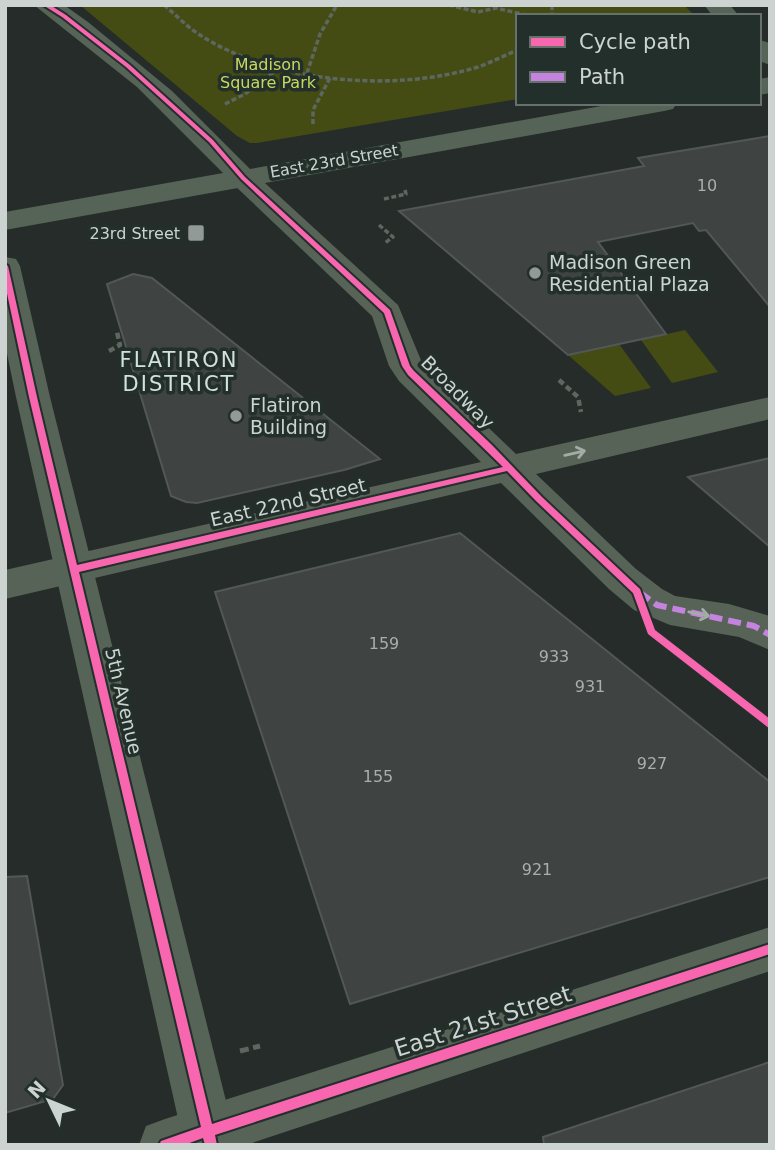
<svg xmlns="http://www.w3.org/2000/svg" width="775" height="1150" viewBox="0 0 775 1150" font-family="'DejaVu Sans',sans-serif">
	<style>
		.green { fill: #454c13 }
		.building { fill: #3f4443; stroke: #525757; stroke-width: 2 }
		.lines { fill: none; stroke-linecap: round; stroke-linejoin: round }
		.path-far2 { stroke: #5d675f; stroke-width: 3.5; stroke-dasharray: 5 2.5; stroke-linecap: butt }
		.path-far1 { stroke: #5d675f; stroke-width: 4.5; stroke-dasharray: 6 3.5; stroke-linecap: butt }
		.path { stroke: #5d675f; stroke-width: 5; stroke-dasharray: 9 4.5; stroke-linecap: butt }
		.minor { fill: #586357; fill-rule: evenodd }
		.major { fill: #566357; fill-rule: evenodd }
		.quiet { stroke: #c483df; stroke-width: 6; stroke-dasharray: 13 6; stroke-linecap: butt }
		.cycleway-casing { stroke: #232f2a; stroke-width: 4 }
		.cycleway { fill: #f766af; fill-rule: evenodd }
		.oneway { stroke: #a3aca6 }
		.poi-dot { fill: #929996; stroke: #232f2a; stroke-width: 2.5 }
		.labels { text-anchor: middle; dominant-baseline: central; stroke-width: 7; stroke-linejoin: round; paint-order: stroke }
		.far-park-label { font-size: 16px; fill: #c8d75f; stroke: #232f2a }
		.far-street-label { font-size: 16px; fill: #ccd3d0; stroke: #232f2a }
		.number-label { font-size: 16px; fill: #a9afad }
		.far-poi-label { font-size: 16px; fill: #ccd3d0; stroke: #232f2a; text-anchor: end }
		.poi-label { font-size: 19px; fill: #ccd3d0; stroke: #232f2a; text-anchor: start }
		.street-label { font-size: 19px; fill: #ccd3d0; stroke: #232f2a }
		.neighbourhood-label { font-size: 21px; letter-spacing: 2px; fill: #d2e1db; stroke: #232f2a }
		.near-street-label { font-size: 23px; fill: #ccd3d0; stroke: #232f2a }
	</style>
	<rect width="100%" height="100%" fill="#262c29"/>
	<!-- green -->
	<path class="green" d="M 80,5 L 684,5 L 695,16 L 518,16 L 518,99 L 257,143 L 250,143 L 237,136 Z
		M 685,330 L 718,372 L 672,383 L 641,340 Z
		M 619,344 L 651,388 L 615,396 L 568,355 Z"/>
	<!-- building -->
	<path class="building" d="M 770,136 L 770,307 L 706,230 L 699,231 L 693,223 L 598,242 L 666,334 L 568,355 L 399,211 L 644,166 L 638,158 Z
		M 133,274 L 152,278 L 380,459 L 344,470 L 197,503 L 186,502 L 171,496 L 107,284 Z
		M 770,458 L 770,547 L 688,477 Z
		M 460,533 L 770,782 L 770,877 L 350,1004 L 215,592 Z
		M 27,876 L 63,1085 L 53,1099 L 5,1113 L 5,877 Z
		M 770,1062 L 770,1145 L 544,1145 L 543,1137 Z"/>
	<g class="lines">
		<!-- path-far2 -->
		<path class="path-far2" d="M 164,5 C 175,14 185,25 197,33 C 271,83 393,93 478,67 C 492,62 505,55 518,50
			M 449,5 L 478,12 L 496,8 L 530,16
			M 552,5 L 552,16
			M 307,73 L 320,34 L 337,5
			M 225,104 L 245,94 L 279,68
			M 313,124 L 313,110 L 331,76
			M 384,199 L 406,194 L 405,190
			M 379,225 L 393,237 L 385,243"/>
		<!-- path-far1 -->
		<path class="path-far1" d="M 109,351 L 120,345 L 117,332
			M 559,380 L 578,397 L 581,412"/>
		<!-- path -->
		<path class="path" d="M 240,1051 L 260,1046"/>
		<!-- minor -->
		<path class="minor" d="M 243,169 L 253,172 L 398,305 L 423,365 L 516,454 L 770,397 L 770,419 L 536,474 L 636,569 L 662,589 L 675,596 L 729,604 L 770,616 L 770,650 L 739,637 L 670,625 L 634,610 L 609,589 L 501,483 L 5,599 L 5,570 L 481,462 L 399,381 L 389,366 L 372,316 L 233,184 L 229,178 L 233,172 Z
			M 770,927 L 770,971 L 246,1145 L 139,1145 L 146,1126 L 165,1119 Z"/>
		<!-- major -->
		<path class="major" d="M 34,5 L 64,5 L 88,22 L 172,91 L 250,169 L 618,103 L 677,103 L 673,109 L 664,111 L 5,230 L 5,212 L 223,173 L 137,87 Z
			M 704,5 L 730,5 L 739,16 L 713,16 Z
			M 759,40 L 770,43 L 770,65 L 759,61 Z
			M 770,77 L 770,93 L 759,95 L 759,79 Z
			M 5,257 L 16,259 L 20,266 L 50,397 L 237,1145 L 184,1145 L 16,397 L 5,344 Z"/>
		<!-- quiet -->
		<path class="quiet" d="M 639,592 L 657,605 L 754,626 L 770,635"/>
		<defs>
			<path id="cycleway" d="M 43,5 L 50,5 L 66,15 L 130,65 L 213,140 L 245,177 L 390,310 L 410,366 L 414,371 L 492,445 L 542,497 L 640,589 L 655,630 L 770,719 L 770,729 L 648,634 L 633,593 L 536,501 L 507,471 L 79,572 L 212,1124 L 770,944 L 770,954 L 215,1135 L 217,1145 L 205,1145 L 203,1138 L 184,1145 L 159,1145 L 161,1141 L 201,1127 L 29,397 L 5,284 L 5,264 L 8,266 L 37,397 L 77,565 L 503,467 L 408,375 L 402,366 L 384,313 L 241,179 L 209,142 L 126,67 L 62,17 Z"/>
		</defs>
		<!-- cycleway casing -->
		<use href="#cycleway" class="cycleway-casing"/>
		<!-- cycleway -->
		<use href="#cycleway" class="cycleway"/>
	</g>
	<!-- one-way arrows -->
	<defs><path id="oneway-shaft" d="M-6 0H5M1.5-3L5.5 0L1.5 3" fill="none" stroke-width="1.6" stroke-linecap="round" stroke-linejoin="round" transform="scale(1.75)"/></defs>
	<g class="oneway">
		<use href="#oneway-shaft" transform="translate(575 453) rotate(-13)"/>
		<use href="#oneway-shaft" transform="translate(699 614) rotate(12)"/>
	</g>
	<!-- markers -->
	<g class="poi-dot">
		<rect x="187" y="224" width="18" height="18" rx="3.5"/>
		<circle cx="535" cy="273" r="7"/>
		<circle cx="236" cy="416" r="7"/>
	</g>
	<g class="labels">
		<!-- far-park labels -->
		<g class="far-park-label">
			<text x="268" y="64">Madison<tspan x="268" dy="18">Square Park</tspan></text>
		</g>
		<!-- far-street labels -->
		<g class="far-street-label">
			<text transform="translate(334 161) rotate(-10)">East 23rd Street</text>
		</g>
		<!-- number labels -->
		<g class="number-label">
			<text x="707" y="185">10</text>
			<text x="384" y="643">159</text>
			<text x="554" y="656">933</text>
			<text x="590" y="686">931</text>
			<text x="652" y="763">927</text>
			<text x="378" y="776">155</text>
			<text x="537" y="869">921</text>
		</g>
		<!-- far-poi labels -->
		<g class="far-poi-label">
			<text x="180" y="233">23rd Street</text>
		</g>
		<!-- poi labels -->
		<g class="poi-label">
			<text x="549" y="262">Madison Green<tspan x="549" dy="22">Residential Plaza</tspan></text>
			<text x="250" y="405">Flatiron<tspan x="250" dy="22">Building</tspan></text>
		</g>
		<!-- street labels -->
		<g class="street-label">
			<text transform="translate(458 392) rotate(45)">Broadway</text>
			<text transform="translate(288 502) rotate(-13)">East 22nd Street</text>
			<text transform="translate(124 701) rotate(77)">5th Avenue</text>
		</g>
		<!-- neighbourhood labels -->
		<g class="neighbourhood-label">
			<text x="179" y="360">FLATIRON<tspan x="179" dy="24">DISTRICT</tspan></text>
		</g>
		<!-- near-street labels -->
		<g class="near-street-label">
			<text transform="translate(483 1021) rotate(-18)">East 21st Street</text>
		</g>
	</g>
	<!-- border -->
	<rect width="775" height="1150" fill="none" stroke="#ccd3d0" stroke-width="14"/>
	<!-- legend -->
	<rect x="516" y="14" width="245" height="91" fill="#232f2a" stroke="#67716c" stroke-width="2"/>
	<rect x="530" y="37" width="35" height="10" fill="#f766af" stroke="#67716c" stroke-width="2"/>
	<text x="579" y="49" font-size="21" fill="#ccd3d0">Cycle path</text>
	<rect x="530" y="72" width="35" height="10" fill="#c483df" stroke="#67716c" stroke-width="2"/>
	<text x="579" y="84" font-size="21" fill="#ccd3d0">Path</text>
	<!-- north arrow -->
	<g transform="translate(49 1101) rotate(313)" stroke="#232f2a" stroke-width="5" paint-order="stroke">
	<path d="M0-5L12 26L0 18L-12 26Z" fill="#ccd3d0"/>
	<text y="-10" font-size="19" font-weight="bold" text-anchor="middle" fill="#ccd3d0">N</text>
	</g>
</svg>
